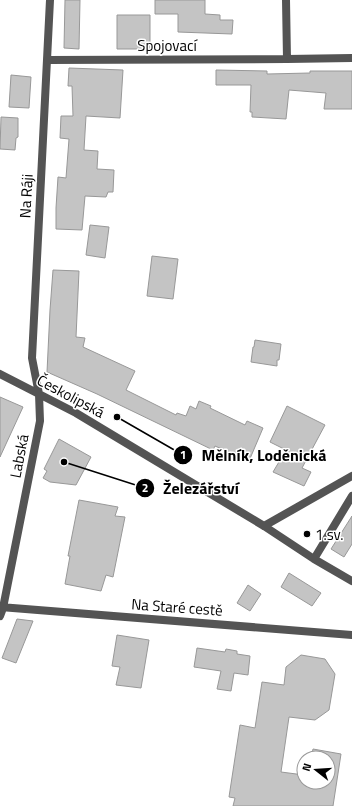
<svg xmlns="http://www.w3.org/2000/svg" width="352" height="806" viewBox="0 0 352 806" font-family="'Titillium Web',sans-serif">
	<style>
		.building { fill: #c4c4c4; stroke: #989898 }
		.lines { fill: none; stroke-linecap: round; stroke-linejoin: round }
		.minor { stroke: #545454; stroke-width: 8 }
		.poi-dot { fill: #000; stroke: #fff; stroke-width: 1.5 }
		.labels { text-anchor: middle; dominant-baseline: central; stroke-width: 3; stroke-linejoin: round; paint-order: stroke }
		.street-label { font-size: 15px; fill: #000; stroke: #fff }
		.poi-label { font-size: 15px; fill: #000; stroke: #fff; text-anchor: start }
		.leader { fill: none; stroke: #000; stroke-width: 1.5 }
		.callout-dot { fill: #000; stroke: #fff; stroke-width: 1.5 }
		.mark-label { font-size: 12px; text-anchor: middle; font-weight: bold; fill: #fff }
		.callout-label { font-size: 16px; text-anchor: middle; font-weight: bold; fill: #000; stroke: #fff; stroke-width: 3; stroke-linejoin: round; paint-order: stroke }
	</style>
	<rect width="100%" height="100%" fill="#fff"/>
	<!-- building -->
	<path class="building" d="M 65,0 L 80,0 L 79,49 L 64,48 Z
		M 155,0 L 205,0 L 205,14 L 220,15 L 220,20 L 233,20 L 232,34 L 178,32 L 178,14 L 155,14 Z
		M 117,15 L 150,15 L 150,49 L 117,49 Z
		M 69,68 L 123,70 L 120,118 L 86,116 L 84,150 L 98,151 L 97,169 L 114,170 L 113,192 L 108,192 L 106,197 L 85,196 L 82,230 L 56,229 L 56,208 L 58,177 L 66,178 L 69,139 L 60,138 L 61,116 L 73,116 L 72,86 L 68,86 Z
		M 216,70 L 267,71 L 267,74 L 310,73 L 310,71 L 352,71 L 352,109 L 324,109 L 326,93 L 289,90 L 286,119 L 252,117 L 252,112 L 250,112 L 251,85 L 216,85 Z
		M 11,75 L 31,77 L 29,108 L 9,107 Z
		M 1,117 L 18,118 L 18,137 L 16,138 L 15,150 L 0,149 Z
		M 90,225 L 109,227 L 105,258 L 86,255 Z
		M 152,256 L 178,259 L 173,299 L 147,296 Z
		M 53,270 L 79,271 L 76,337 L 85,338 L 83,347 L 135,371 L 126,390 L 176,415 L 177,413 L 186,416 L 190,406 L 196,409 L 199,401 L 211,406 L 210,408 L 245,425 L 247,421 L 263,428 L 249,461 L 215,446 L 213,450 L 97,394 L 47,372 L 50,310 Z
		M 255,340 L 281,344 L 279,360 L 277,360 L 277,366 L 251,362 L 253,347 L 254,347 Z
		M 0,397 L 23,407 L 0,457 Z
		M 287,406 L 325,425 L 302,468 L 311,472 L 304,486 L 273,472 L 286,450 L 270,442 Z
		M 59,439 L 91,457 L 76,485 L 50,482 L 43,478 L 47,471 L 44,469 Z
		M 79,500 L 118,507 L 115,516 L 125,517 L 113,577 L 106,575 L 101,591 L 65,584 L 70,556 L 68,556 Z
		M 352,516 L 352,544 L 344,557 L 331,549 Z
		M 289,573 L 321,593 L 312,606 L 281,587 Z
		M 248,585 L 261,594 L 250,611 L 237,603 Z
		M 17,619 L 33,621 L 16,663 L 2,658 Z
		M 117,635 L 149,640 L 141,688 L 116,685 L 120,667 L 112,666 Z
		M 197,648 L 225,652 L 226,649 L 237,651 L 237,654 L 250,656 L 248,675 L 234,673 L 231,691 L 217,689 L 221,671 L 194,667 Z
		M 301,655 L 325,659 L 335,674 L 329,710 L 315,720 L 289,717 L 281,772 L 304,775 L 304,782 L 328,782 L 328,758 L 311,758 L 313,749 L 341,754 L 333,806 L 233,806 L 235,798 L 229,797 L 240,725 L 255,728 L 262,682 L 284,685 L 286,667 Z"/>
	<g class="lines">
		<!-- minor -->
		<path class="minor" d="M 286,0 L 287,59
			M 47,60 L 287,59 L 352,58
			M 0,374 L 76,413 L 264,526 L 314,559 L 352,581
			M 264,526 L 352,476
			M 314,559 L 352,496
			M 0,607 L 352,635
			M 0,616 L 3,608 L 40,421 L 39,394 L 32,358 L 50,0"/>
	</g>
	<!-- markers -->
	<circle class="poi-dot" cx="307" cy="534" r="4"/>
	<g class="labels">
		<!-- street labels -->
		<g class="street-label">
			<text x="167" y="45">Spojovací</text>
			<text transform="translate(26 196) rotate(-87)">Na Ráji</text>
			<text transform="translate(71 396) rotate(28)">Českolipská</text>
			<text transform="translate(19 456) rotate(-79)">Labská</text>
			<text transform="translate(177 607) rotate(4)">Na Staré cestě</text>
		</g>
		<!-- poi labels -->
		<g class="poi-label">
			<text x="315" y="534">1.sv.</text>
		</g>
	</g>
	<!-- callouts -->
	<path class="leader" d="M117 417L183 455M64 462L145 488"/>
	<g class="callout-dot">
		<circle cx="117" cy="417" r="4"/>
		<circle cx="64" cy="462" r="4"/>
		<circle cx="183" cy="455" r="10"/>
		<circle cx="145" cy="488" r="10"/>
	</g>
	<g class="mark-label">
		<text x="183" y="459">1</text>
		<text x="145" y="492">2</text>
	</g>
	<g class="callout-label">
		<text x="264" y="461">Mělník, Loděnická</text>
		<text x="201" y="494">Železářství</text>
	</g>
	<!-- north arrow -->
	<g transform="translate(316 770) rotate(287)"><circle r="19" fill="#ffffff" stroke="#999999"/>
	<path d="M0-3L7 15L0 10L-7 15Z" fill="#000000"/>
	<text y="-6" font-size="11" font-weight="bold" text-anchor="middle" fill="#000000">N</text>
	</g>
</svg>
